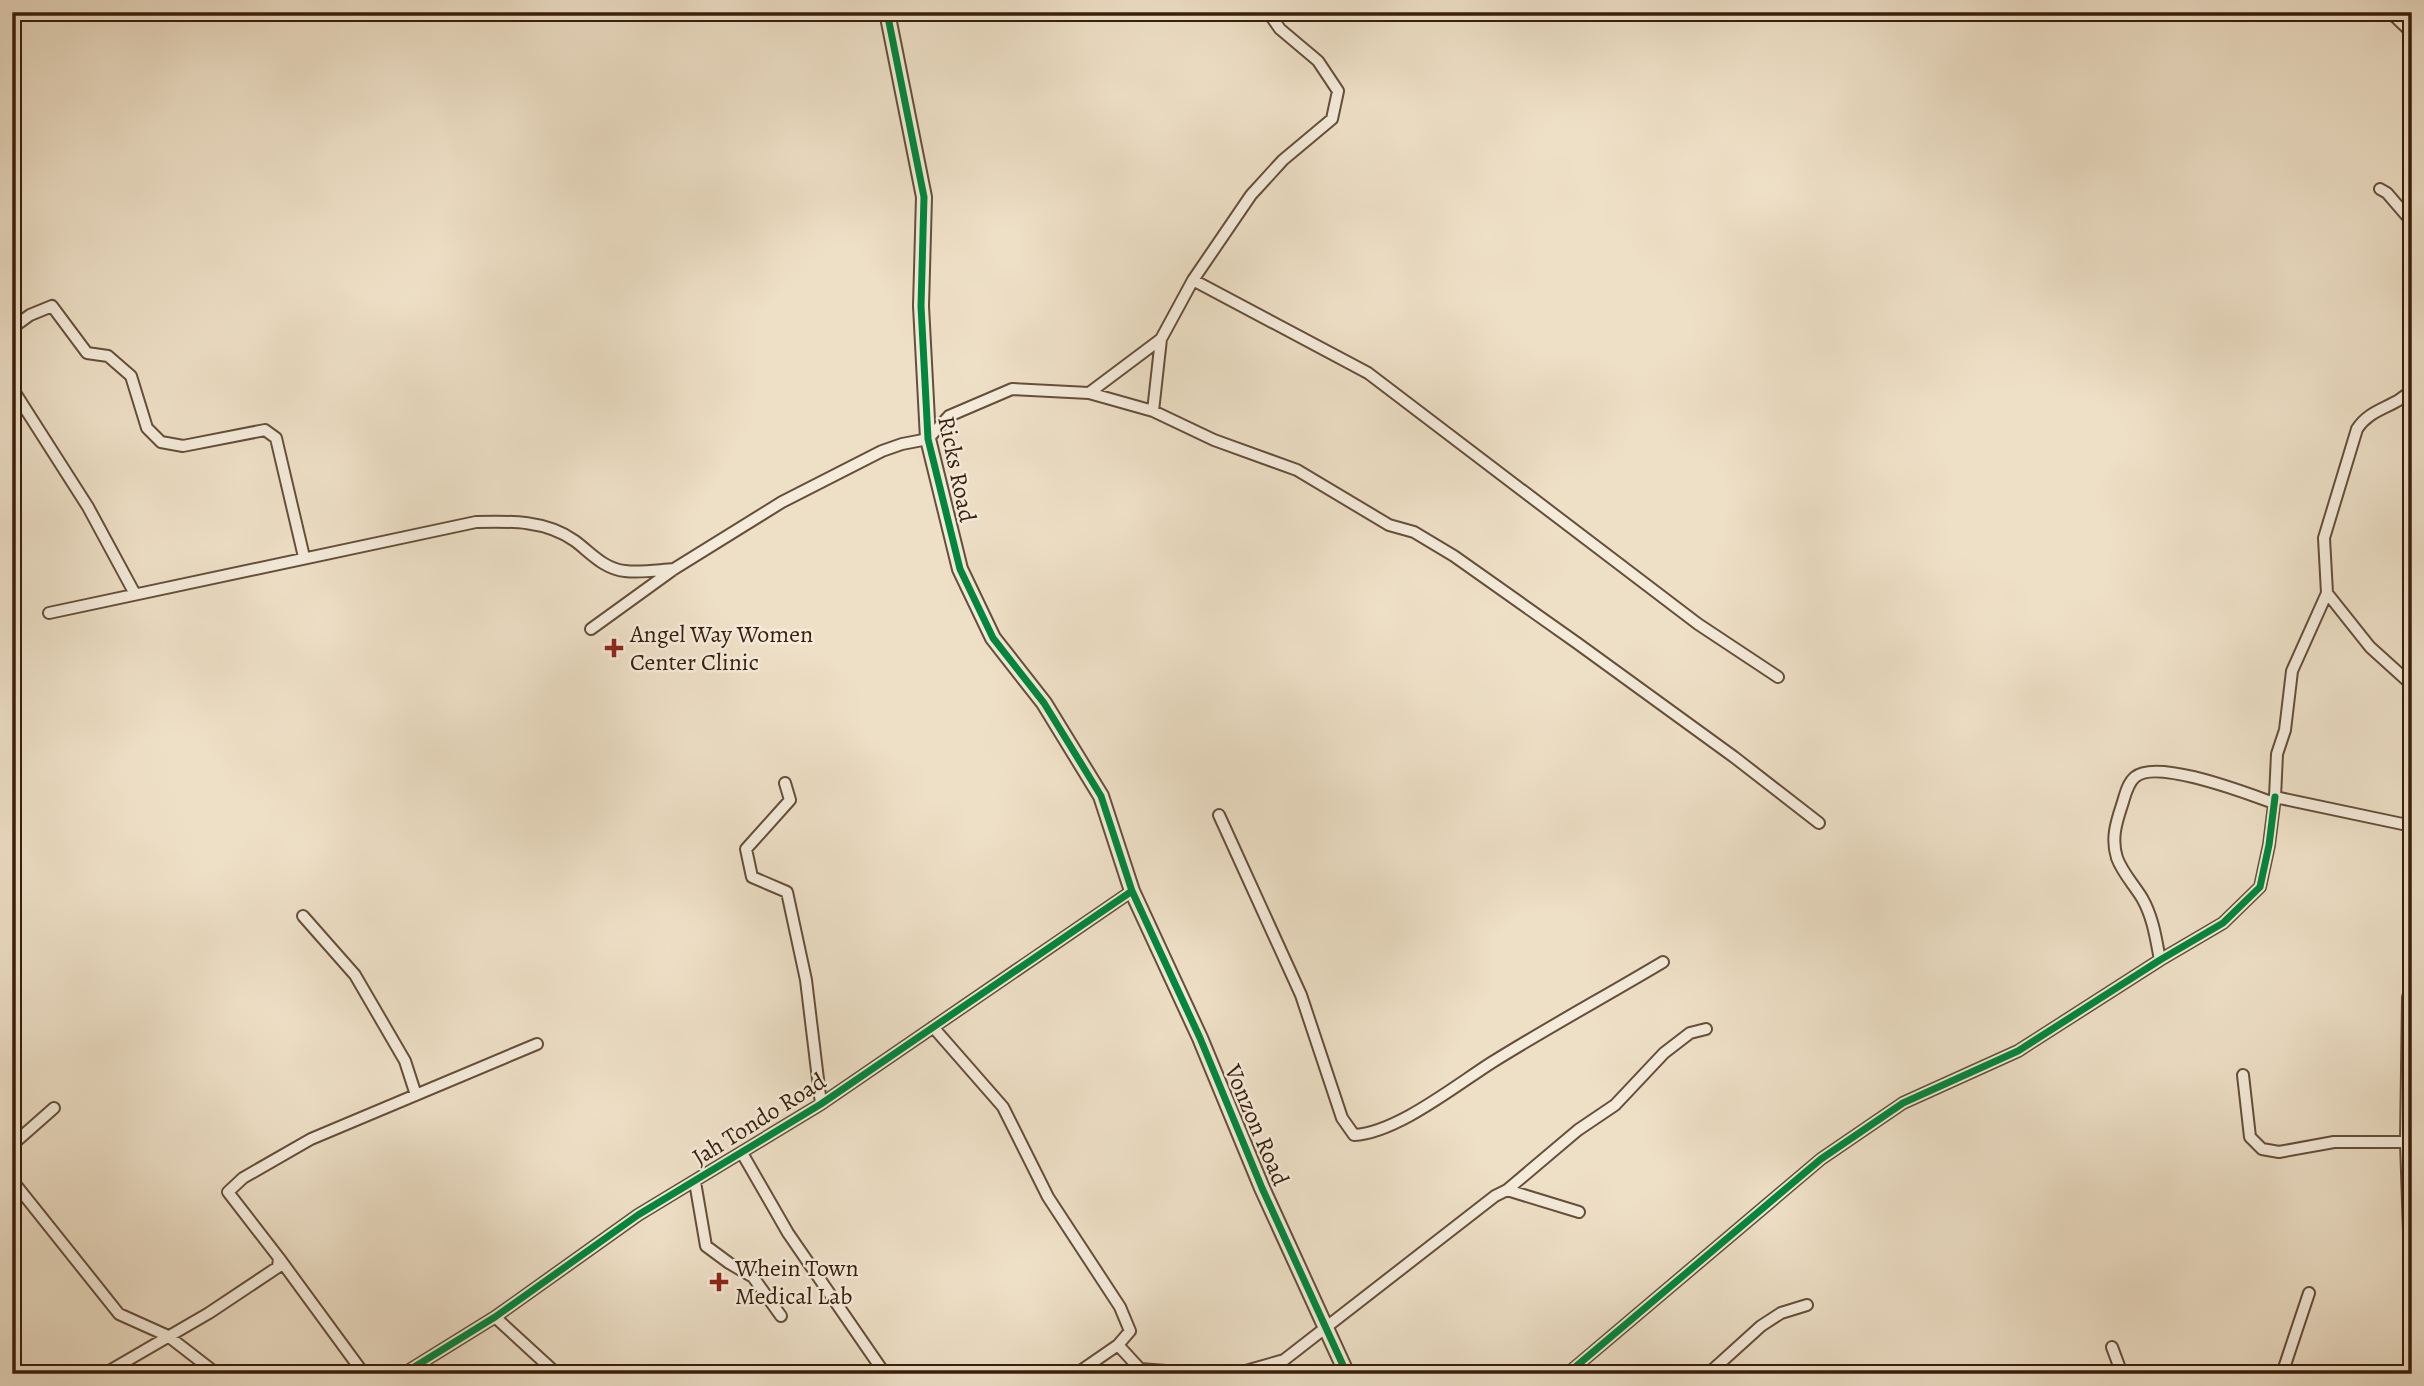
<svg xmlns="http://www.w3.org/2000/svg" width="2424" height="1386" viewBox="0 0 2424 1386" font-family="Alegreya,serif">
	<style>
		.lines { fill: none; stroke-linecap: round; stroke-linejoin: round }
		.minor-casing { stroke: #664e3a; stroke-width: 14 }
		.tertiary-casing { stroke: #664e3a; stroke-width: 18 }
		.minor { stroke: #f4ebdb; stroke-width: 10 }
		.tertiary { stroke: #f4ebdb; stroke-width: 14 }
		.cycleway-casing { stroke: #f4ebdb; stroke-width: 11 }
		.cycleway { stroke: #00873e; stroke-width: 7 }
		.poi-dot { fill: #8f2418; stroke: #f4ebdb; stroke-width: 2.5 }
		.labels { text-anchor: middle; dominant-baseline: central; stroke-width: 5; stroke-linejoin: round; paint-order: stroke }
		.street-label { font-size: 24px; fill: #391e0b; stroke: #f4ebdb }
		.poi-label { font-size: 24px; fill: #391e0b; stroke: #f4ebdb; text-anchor: start }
	</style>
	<rect width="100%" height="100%" fill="#eee0c7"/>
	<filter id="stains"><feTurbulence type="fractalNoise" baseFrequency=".00286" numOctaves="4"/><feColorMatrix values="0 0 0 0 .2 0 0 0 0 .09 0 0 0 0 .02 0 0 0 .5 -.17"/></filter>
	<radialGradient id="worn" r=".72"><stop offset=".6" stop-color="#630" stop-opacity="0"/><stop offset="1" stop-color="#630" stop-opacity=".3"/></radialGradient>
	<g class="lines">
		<defs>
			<path id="minor" d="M 2390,12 L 2412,33
				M 2380,189 L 2387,193 L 2412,222
				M 1193,280 L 1368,373 L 1698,624 L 1778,677
				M 12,328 L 30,315 L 52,306 L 87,353 L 108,356 L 131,376 L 147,428 L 161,442 L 183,446 L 265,430 L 276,438 L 304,557
				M 12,388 L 88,507 L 135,594
				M 2412,389 C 2396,408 2371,407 2357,429 L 2324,538 L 2327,593 L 2292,671 L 2285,730 L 2277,754 L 2275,797 L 2412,826
				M 1089,393 L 1153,411 L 1214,440 L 1297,470 L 1389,525 L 1414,532 L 1454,556 L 1577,643 L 1734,757 L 1819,823
				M 1153,411 L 1161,339 L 1193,280 L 1251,195 L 1283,160 L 1332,119 L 1338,91 L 1318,61 L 1280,29 L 1268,12
				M 2327,593 L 2370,647 L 2412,685
				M 49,613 L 476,522 C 510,521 546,520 575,541 C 591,553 604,569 625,571 C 641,573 658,570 674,569
				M 591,629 L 674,569 L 782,502 L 882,451 L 902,444 L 928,439 L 949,416 L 1012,389 L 1089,393 L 1161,339
				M 785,783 L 790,800 L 746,849 L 752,877 L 787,892 L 806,980 L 821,1104
				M 1219,815 L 1301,995 L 1342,1118 L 1354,1135 C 1396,1133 1455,1086 1491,1063 C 1547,1028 1606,996 1663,962
				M 303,916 L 355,975 L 405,1061 L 416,1095
				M 2160,960 C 2156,939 2153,917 2142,898 C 2134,885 2122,872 2117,858 C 2111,839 2116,823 2122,805 C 2125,796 2127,784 2135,777 C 2157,758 2248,794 2274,803
				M 2408,997 L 2406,1142 L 2410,1262
				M 933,1027 L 1003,1107 L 1048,1197 L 1120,1307 L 1130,1331 L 1118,1345 L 1140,1369 L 1205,1374
				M 2243,1075 L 2250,1137 L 2262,1149 L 2279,1152 L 2334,1142 L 2412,1142
				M 12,1145 L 54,1108
				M 742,1153 L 788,1233 L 885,1374
				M 12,1180 L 119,1314 L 168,1336 L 217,1374
				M 695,1182 L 706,1246 L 729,1263 L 753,1277 L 781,1316
				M 1507,1190 L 1578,1130 L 1615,1105 L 1664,1053 L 1690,1033 L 1706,1029
				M 279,1258 L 364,1374
				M 495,1317 L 557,1374
				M 2112,1347 L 2122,1374
				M 104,1374 L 209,1313 L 278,1267 L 279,1258 L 228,1192 L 243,1178 L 311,1139 L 537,1044
				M 403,1374 L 495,1317 L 638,1215 L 821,1104 L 1132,891
				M 1076,1374 L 1118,1345
				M 1235,1374 L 1284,1360 L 1495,1196 L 1507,1190 L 1579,1212
				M 1567,1374 L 1821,1159 L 1903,1103 L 2018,1051 L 2160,960 L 2223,923 L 2260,887 L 2269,845 L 2275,797
				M 1708,1374 L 1761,1326 L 1781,1313 L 1807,1305
				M 2282,1374 L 2309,1293"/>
			<path id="tertiary" d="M 887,12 L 924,197 L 921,306 L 928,439 L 960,569 L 993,638 L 1044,703 L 1101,796 L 1132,891 L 1200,1038 L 1262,1188 L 1347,1374"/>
		</defs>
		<!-- minor casing -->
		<use href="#minor" class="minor-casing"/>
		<!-- tertiary casing -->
		<use href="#tertiary" class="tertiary-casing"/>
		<!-- minor -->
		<use href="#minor" class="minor"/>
		<!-- tertiary -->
		<use href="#tertiary" class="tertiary"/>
		<defs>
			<path id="cycleway" d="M 887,12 L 924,197 L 921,306 L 928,439 L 960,569 L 993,638 L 1044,703 L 1101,796 L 1132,891 L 1200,1038 L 1262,1188 L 1347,1374
				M 403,1374 L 495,1317 L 638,1215 L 821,1104 L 1132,891
				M 1567,1374 L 1821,1159 L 1903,1103 L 2018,1051 L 2160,960 L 2223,923 L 2260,887 L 2269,845 L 2275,797"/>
		</defs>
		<!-- cycleway casing -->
		<use href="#cycleway" class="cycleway-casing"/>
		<!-- cycleway -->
		<use href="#cycleway" class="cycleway"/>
	</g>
	<!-- markers -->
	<g class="poi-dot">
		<path d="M610.5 637.5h7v7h7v7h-7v7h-7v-7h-7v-7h7z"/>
		<path d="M715.5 1271.5h7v7h7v7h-7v7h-7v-7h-7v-7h7z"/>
	</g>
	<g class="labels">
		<!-- street labels -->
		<g class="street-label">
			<text transform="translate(957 469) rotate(78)">Ricks Road</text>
			<text transform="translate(759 1119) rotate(-32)">Jah Tondo Road</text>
			<text transform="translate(1257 1125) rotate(67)">Vonzon Road</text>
		</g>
		<!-- poi labels -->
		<g class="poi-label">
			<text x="630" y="634">Angel Way Women<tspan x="630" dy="28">Center Clinic</tspan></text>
			<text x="735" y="1268">Whein Town<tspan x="735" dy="28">Medical Lab</tspan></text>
		</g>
	</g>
	<!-- margin -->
	<rect width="2424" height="1386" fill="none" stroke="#eee0c7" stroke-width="42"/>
	<rect x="14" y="14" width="2396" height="1358" fill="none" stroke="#391e0b" stroke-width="3.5"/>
	<rect x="21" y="21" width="2382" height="1344" fill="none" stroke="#391e0b" stroke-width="2"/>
	<rect width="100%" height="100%" filter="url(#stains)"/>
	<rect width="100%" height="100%" fill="url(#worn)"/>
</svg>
